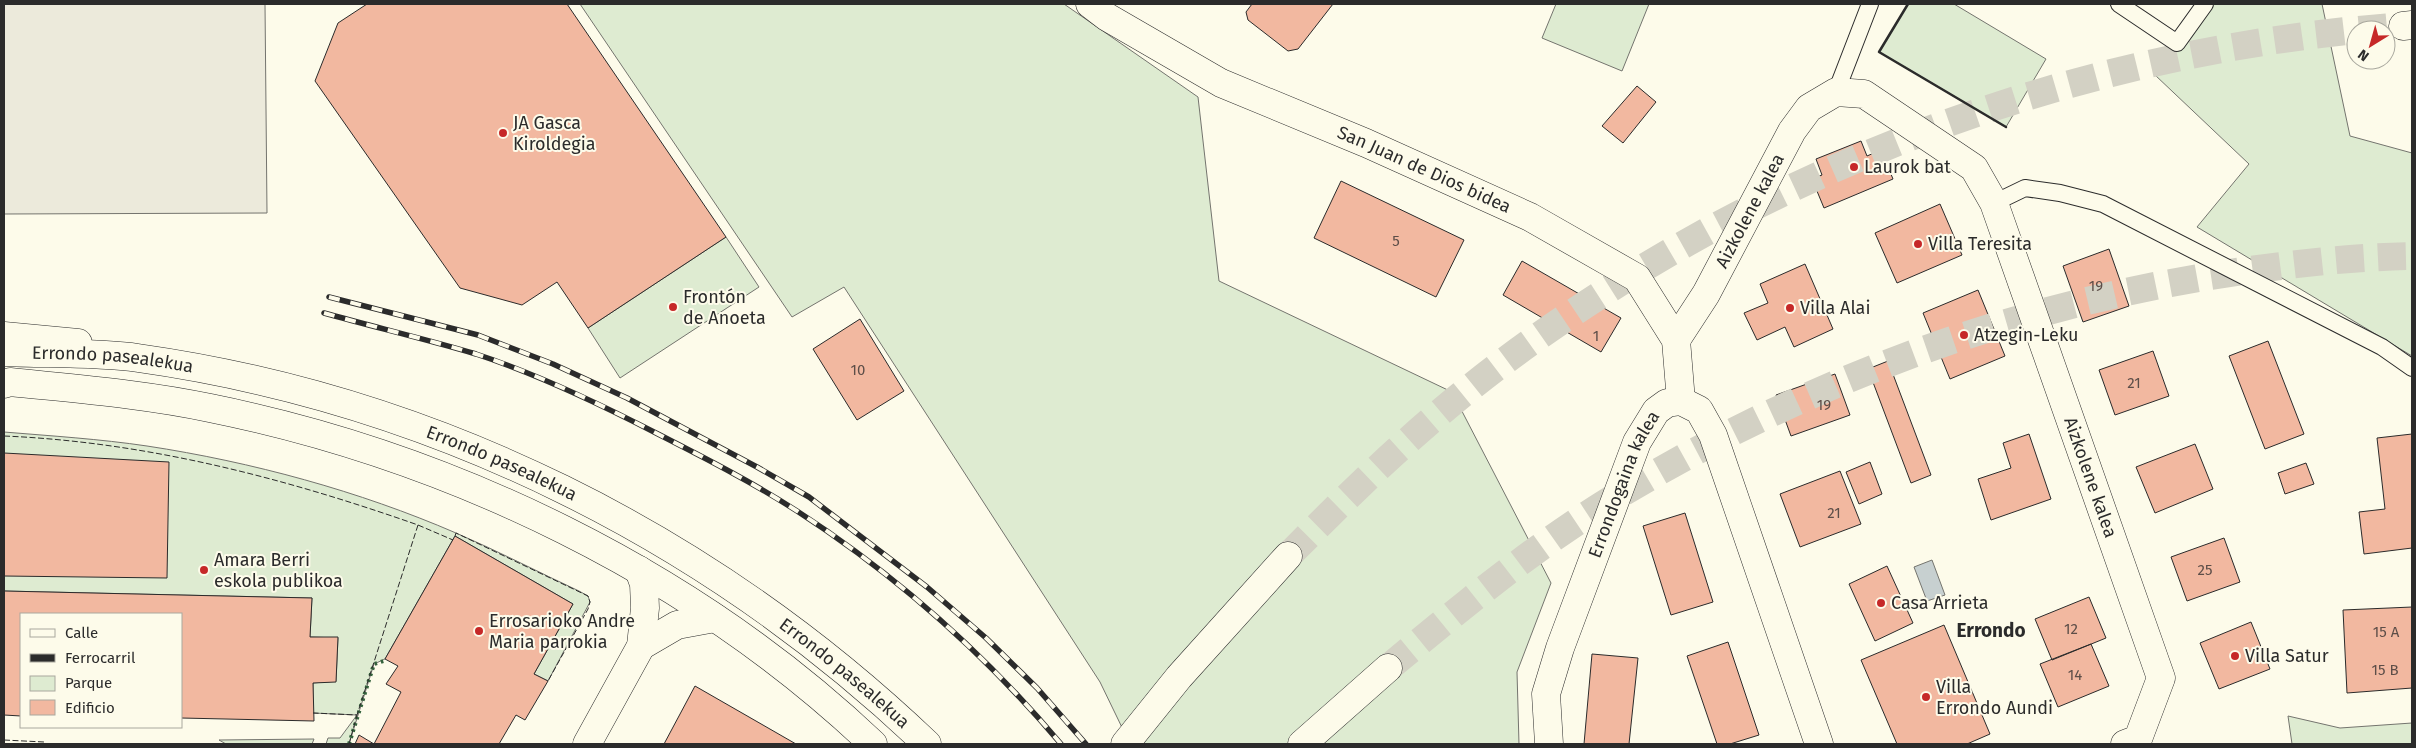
<svg xmlns="http://www.w3.org/2000/svg" width="2416" height="748" viewBox="0 0 2416 748" font-family="'Fira Sans',sans-serif">
	<style>
		.green { fill: #deebd1; stroke: #74746e }
		.parking { fill: #eceadb; stroke: #74746e }
		.water { fill: #c7d0d0; stroke: #74746e }
		.building { fill: #f2b8a0; stroke: #2b2b2b }
		.lines { fill: none; stroke-linecap: round; stroke-linejoin: round }
		.motorway-tunnel { stroke: #d3d1c4; stroke-width: 28; stroke-dasharray: 28 14; stroke-linecap: butt }
		.service-casing { stroke: #2b2b2b; stroke-width: 18 }
		.minor-casing { stroke: #2b2b2b; stroke-width: 29 }
		.secondary-casing { stroke: #2b2b2b; stroke-width: 29 }
		.motorway-casing { stroke: #2b2b2b; stroke-width: 29 }
		.service { stroke: #fdfbea; stroke-width: 16 }
		.minor { stroke: #fdfbea; stroke-width: 28 }
		.secondary { stroke: #fdfbea; stroke-width: 28 }
		.motorway { stroke: #fdfbea; stroke-width: 28 }
		.rail-casing { stroke: #2b2b2b; stroke-width: 5.5 }
		.rail { stroke: #fdfbea; stroke-width: 4; stroke-dasharray: 11; stroke-linecap: butt }
		.hedge { stroke: #34623c; stroke-width: 4; stroke-dasharray: 2.5 4; stroke-linecap: butt }
		.fence { stroke: #2b2b2b; stroke-width: 1; stroke-dasharray: 6 2.5; stroke-linecap: butt }
		.wall { stroke: #2b2b2b; stroke-width: 2.5 }
		.poi-dot { fill: #c62828; stroke: #fdfbea; stroke-width: 2 }
		.labels { text-anchor: middle; dominant-baseline: central; stroke-width: 4; stroke-linejoin: round; paint-order: stroke }
		.number-label { font-size: 15px; fill: #5d4e48 }
		.poi-label { font-size: 18px; fill: #2b2b2b; stroke: #fdfbea; text-anchor: start }
		.street-label { font-size: 18px; fill: #2b2b2b; stroke: #fdfbea }
		.neighbourhood-label { font-size: 19px; font-weight: bold; fill: #2b2b2b; stroke: #fdfbea }
	</style>
	<rect width="100%" height="100%" fill="#fdfbea"/>
	<!-- green -->
	<path class="green" d="M 580,4 L 1064,4 L 1198,97 L 1219,281 L 1452,392 L 1551,583 L 1517,672 L 1519,744 L 1130,744 L 1100,682 L 844,287 L 792,317 Z
		M 1556,4 L 1649,4 L 1622,71 L 1542,38 Z
		M 1908,4 L 1954,4 L 2046,59 L 2006,127 L 1879,52 Z
		M 2208,4 L 2322,4 L 2350,136 L 2412,153 L 2412,356 L 2197,227 L 2249,164 L 2155,75 Z
		M 726,237 L 759,287 L 620,378 L 588,328 Z
		M 4,432 C 52,436 100,439 147,446 C 252,462 359,491 456,533 C 498,551 538,572 579,591 L 588,596 L 590,602 L 548,681 L 534,674 L 573,604 L 455,536 L 385,659 L 374,664 L 349,744 L 326,744 L 328,738 L 340,738 L 357,715 L 313,713 L 313,683 L 336,681 L 338,638 L 310,637 L 312,598 L 4,591 Z
		M 2288,716 L 2340,728 L 2412,723 L 2412,744 L 2292,744 Z
		M 314,739 L 312,744 L 226,744 L 219,740 Z"/>
	<!-- parking -->
	<path class="parking" d="M 4,4 L 265,4 L 267,213 L 4,214 Z"/>
	<!-- water -->
	<path class="water" d="M 1932,560 L 1945,595 L 1927,601 L 1914,567 Z"/>
	<!-- building -->
	<path class="building" d="M 367,4 L 567,4 L 726,237 L 588,328 L 557,282 L 522,305 L 460,288 L 315,81 L 338,23 Z
		M 1252,4 L 1333,4 L 1298,49 L 1288,51 L 1248,20 L 1246,12 Z
		M 1637,86 L 1656,102 L 1623,143 L 1602,126 Z
		M 1861,141 L 1867,156 L 1881,150 L 1893,179 L 1824,208 L 1812,179 L 1822,175 L 1816,159 Z
		M 1341,181 L 1464,240 L 1436,297 L 1314,238 Z
		M 1940,204 L 1962,255 L 1897,283 L 1875,233 Z
		M 2109,249 L 2129,306 L 2083,322 L 2063,266 Z
		M 1522,261 L 1621,318 L 1601,352 L 1503,295 Z
		M 1805,264 L 1833,329 L 1794,347 L 1785,327 L 1757,340 L 1744,313 L 1768,303 L 1760,284 Z
		M 1978,290 L 2005,356 L 1950,379 L 1923,313 Z
		M 860,319 L 904,391 L 857,420 L 813,349 Z
		M 2268,341 L 2304,434 L 2265,449 L 2229,356 Z
		M 2153,351 L 2169,396 L 2115,415 L 2099,370 Z
		M 1888,361 L 1931,475 L 1911,483 L 1868,369 Z
		M 1835,374 L 1850,415 L 1791,436 L 1776,395 Z
		M 2029,434 L 2051,499 L 1991,520 L 1978,479 L 2011,468 L 2003,443 Z
		M 2412,434 L 2412,548 L 2364,554 L 2359,512 L 2385,509 L 2377,438 Z
		M 2195,444 L 2213,489 L 2155,513 L 2136,467 Z
		M 4,453 L 169,462 L 167,578 L 4,576 Z
		M 1870,462 L 1882,494 L 1859,504 L 1846,472 Z
		M 2306,463 L 2314,484 L 2285,494 L 2278,473 Z
		M 1840,471 L 1861,524 L 1800,547 L 1780,494 Z
		M 1685,513 L 1713,602 L 1671,615 L 1643,526 Z
		M 455,536 L 573,604 L 534,674 L 548,681 L 525,720 L 516,715 L 499,744 L 355,744 L 359,735 L 374,744 L 401,692 L 386,684 L 398,666 L 385,659 Z
		M 2224,538 L 2240,582 L 2187,601 L 2171,557 Z
		M 1887,566 L 1913,623 L 1875,641 L 1849,584 Z
		M 4,591 L 312,598 L 310,637 L 338,637 L 336,682 L 313,683 L 314,721 L 181,718 L 181,614 L 21,614 L 21,716 L 4,715 Z
		M 2089,597 L 2106,638 L 2052,660 L 2035,619 Z
		M 2412,607 L 2412,688 L 2347,693 L 2343,610 Z
		M 2251,622 L 2270,669 L 2219,689 L 2200,643 Z
		M 1944,625 L 1990,734 L 1967,744 L 1897,744 L 1861,660 Z
		M 1728,642 L 1759,735 L 1730,744 L 1717,744 L 1687,656 Z
		M 2091,644 L 2109,686 L 2058,707 L 2040,664 Z
		M 1592,654 L 1638,658 L 1629,744 L 1584,744 Z
		M 695,686 L 796,744 L 664,744 Z"/>
	<g class="lines">
		<!-- motorway-tunnel -->
		<path class="motorway-tunnel" d="M 2359,30 L 2403,26
			M 1288,556 C 1357,486 1427,419 1506,360 C 1754,176 2049,61 2356,30
			M 1388,668 C 1459,609 1530,550 1609,501 C 1803,382 2018,303 2243,271 C 2299,263 2356,257 2412,256"/>
		<defs>
			<path id="service" d="M 2119,4 L 2177,43 L 2205,4
				M 1836,92 L 1870,4
				M 1994,203 L 2025,188 L 2060,193 L 2103,204 L 2382,347 L 2412,368"/>
			<g id="minor">
				<path id="s1" d="M 1090,4 L 1107,17 L 1221,83 L 1366,143 L 1530,217 L 1637,278 L 1676,340 L 1681,401"/>
				<path d="M 4,336 L 78,343"/>
				<path id="s2" d="M 1676,340 L 1706,294 L 1792,131 L 1809,108 L 1836,92 L 1864,94 L 1974,168 L 1994,203 L 2161,678 L 2138,739 L 2125,744"/>
				<path d="M 641,646 L 677,625 L 715,618"/>
				<path d="M 587,744 L 641,646 L 645,608 L 644,584 L 639,570"/>
				<path id="s3" d="M 1549,744 L 1546,694 L 1560,648 L 1637,442 L 1656,411 L 1667,403 L 1681,401 L 1699,410 L 1713,435 L 1819,744"/>
			</g>
			<g id="secondary">
				<path id="s4" d="M 4,352 C 47,354 96,352 138,358 C 435,400 710,537 927,744"/>
				<path d="M 4,384 L 10,382 C 77,389 144,394 210,408 C 452,457 693,573 873,744"/>
			</g>
			<path id="motorway" d="M 2403,26 L 2412,25
				M 1125,744 L 1179,677 L 1288,556
				M 1302,744 L 1388,668"/>
		</defs>
		<!-- service casing -->
		<use href="#service" class="service-casing"/>
		<!-- minor casing -->
		<use href="#minor" class="minor-casing"/>
		<!-- secondary casing -->
		<use href="#secondary" class="secondary-casing"/>
		<!-- motorway casing -->
		<use href="#motorway" class="motorway-casing"/>
		<!-- service -->
		<use href="#service" class="service"/>
		<!-- minor -->
		<use href="#minor" class="minor"/>
		<!-- secondary -->
		<use href="#secondary" class="secondary"/>
		<!-- motorway -->
		<use href="#motorway" class="motorway"/>
		<defs>
			<path id="rail" d="M 329,297 L 478,335 L 553,364 L 627,398 L 757,467 L 809,497 L 927,587 L 986,638 L 1037,688 L 1086,744
				M 324,313 C 374,327 426,339 476,354 C 537,374 598,403 656,433 C 703,457 752,482 797,511 C 896,575 985,654 1061,744"/>
		</defs>
		<!-- rail casing -->
		<use href="#rail" class="rail-casing"/>
		<!-- rail -->
		<use href="#rail" class="rail"/>
		<!-- hedge -->
		<path class="hedge" d="M 349,744 L 374,664 L 387,660"/>
		<!-- fence -->
		<path class="fence" d="M 4,436 C 147,442 284,478 418,525 L 357,715 L 313,713
			M 418,525 L 453,540
			M 455,536 L 456,533 L 588,596 L 590,602 L 588,609 L 548,681
			M 4,740 L 44,742 L 44,744
			M 349,744 L 357,715"/>
		<!-- wall -->
		<path class="wall" d="M 1908,4 L 1879,52 L 2006,127"/>
	</g>
	<!-- markers -->
	<g class="poi-dot">
		<circle cx="503" cy="133" r="5"/>
		<circle cx="1854" cy="167" r="5"/>
		<circle cx="1918" cy="244" r="5"/>
		<circle cx="673" cy="307" r="5"/>
		<circle cx="1790" cy="308" r="5"/>
		<circle cx="1964" cy="335" r="5"/>
		<circle cx="204" cy="570" r="5"/>
		<circle cx="1881" cy="603" r="5"/>
		<circle cx="479" cy="631" r="5"/>
		<circle cx="2235" cy="656" r="5"/>
		<circle cx="1926" cy="697" r="5"/>
	</g>
	<g class="labels">
		<!-- number labels -->
		<g class="number-label">
			<text x="1396" y="241">5</text>
			<text x="2096" y="286">19</text>
			<text x="1596" y="336">1</text>
			<text x="858" y="370">10</text>
			<text x="2134" y="383">21</text>
			<text x="1824" y="405">19</text>
			<text x="1834" y="513">21</text>
			<text x="2205" y="570">25</text>
			<text x="2071" y="629">12</text>
			<text x="2386" y="632">15 A</text>
			<text x="2385" y="670">15 B</text>
			<text x="2075" y="675">14</text>
		</g>
		<!-- poi labels -->
		<g class="poi-label">
			<text x="513" y="123">JA Gasca<tspan x="513" dy="21">Kiroldegia</tspan></text>
			<text x="1864" y="167">Laurok bat</text>
			<text x="1928" y="244">Villa Teresita</text>
			<text x="683" y="297">Frontón<tspan x="683" dy="21">de Anoeta</tspan></text>
			<text x="1800" y="308">Villa Alai</text>
			<text x="1974" y="335">Atzegin-Leku</text>
			<text x="214" y="560">Amara Berri<tspan x="214" dy="21">eskola publikoa</tspan></text>
			<text x="1891" y="603">Casa Arrieta</text>
			<text x="489" y="621">Errosarioko Andre<tspan x="489" dy="21">Maria parrokia</tspan></text>
			<text x="2245" y="656">Villa Satur</text>
			<text x="1936" y="687">Villa<tspan x="1936" dy="21">Errondo Aundi</tspan></text>
		</g>
		<!-- street labels -->
		<g class="street-label">
			<text stroke="none"><textPath href="#s1" startOffset="374">San Juan de Dios bidea</textPath></text>
			<text stroke="none"><textPath href="#s2" startOffset="149">Aizkolene kalea</textPath></text>
			<text stroke="none"><textPath href="#s4" startOffset="109">Errondo pasealekua</textPath></text>
			<text stroke="none"><textPath href="#s4" startOffset="514">Errondo pasealekua</textPath></text>
			<text stroke="none"><textPath href="#s2" startOffset="791">Aizkolene kalea</textPath></text>
			<text stroke="none"><textPath href="#s3" startOffset="274">Errondogaina kalea</textPath></text>
			<text stroke="none"><textPath href="#s4" startOffset="918">Errondo pasealekua</textPath></text>
		</g>
		<!-- neighbourhood labels -->
		<g class="neighbourhood-label">
			<text x="1991" y="630">Errondo</text>
		</g>
	</g>
	<!-- border -->
	<rect width="2416" height="748" fill="none" stroke="#2b2b2b" stroke-width="10"/>
	<!-- legend -->
	<rect x="20" y="613" width="162" height="115" fill="#fdfbea" stroke="#a9a89e"/>
	<rect x="30" y="629" width="25" height="8" fill="#fdfbea" stroke="#a9a89e"/>
	<text x="65" y="638" font-size="15" fill="#2b2b2b">Calle</text>
	<rect x="30" y="654" width="25" height="8" fill="#2b2b2b" stroke="#a9a89e"/>
	<text x="65" y="663" font-size="15" fill="#2b2b2b">Ferrocarril</text>
	<rect x="30" y="676" width="25" height="15" fill="#deebd1" stroke="#a9a89e"/>
	<text x="65" y="688" font-size="15" fill="#2b2b2b">Parque</text>
	<rect x="30" y="700" width="25" height="15" fill="#f2b8a0" stroke="#a9a89e"/>
	<text x="65" y="713" font-size="15" fill="#2b2b2b">Edificio</text>
	<!-- north arrow -->
	<g transform="translate(2371 45) rotate(217)"><circle r="24" fill="#fdfbea" stroke="#a9a89e"/>
	<path d="M0-4L9 19L0 12L-9 19Z" fill="#c62828"/>
	<text y="-8" font-size="14" font-weight="bold" text-anchor="middle" fill="#2b2b2b">N</text>
	</g>
</svg>
